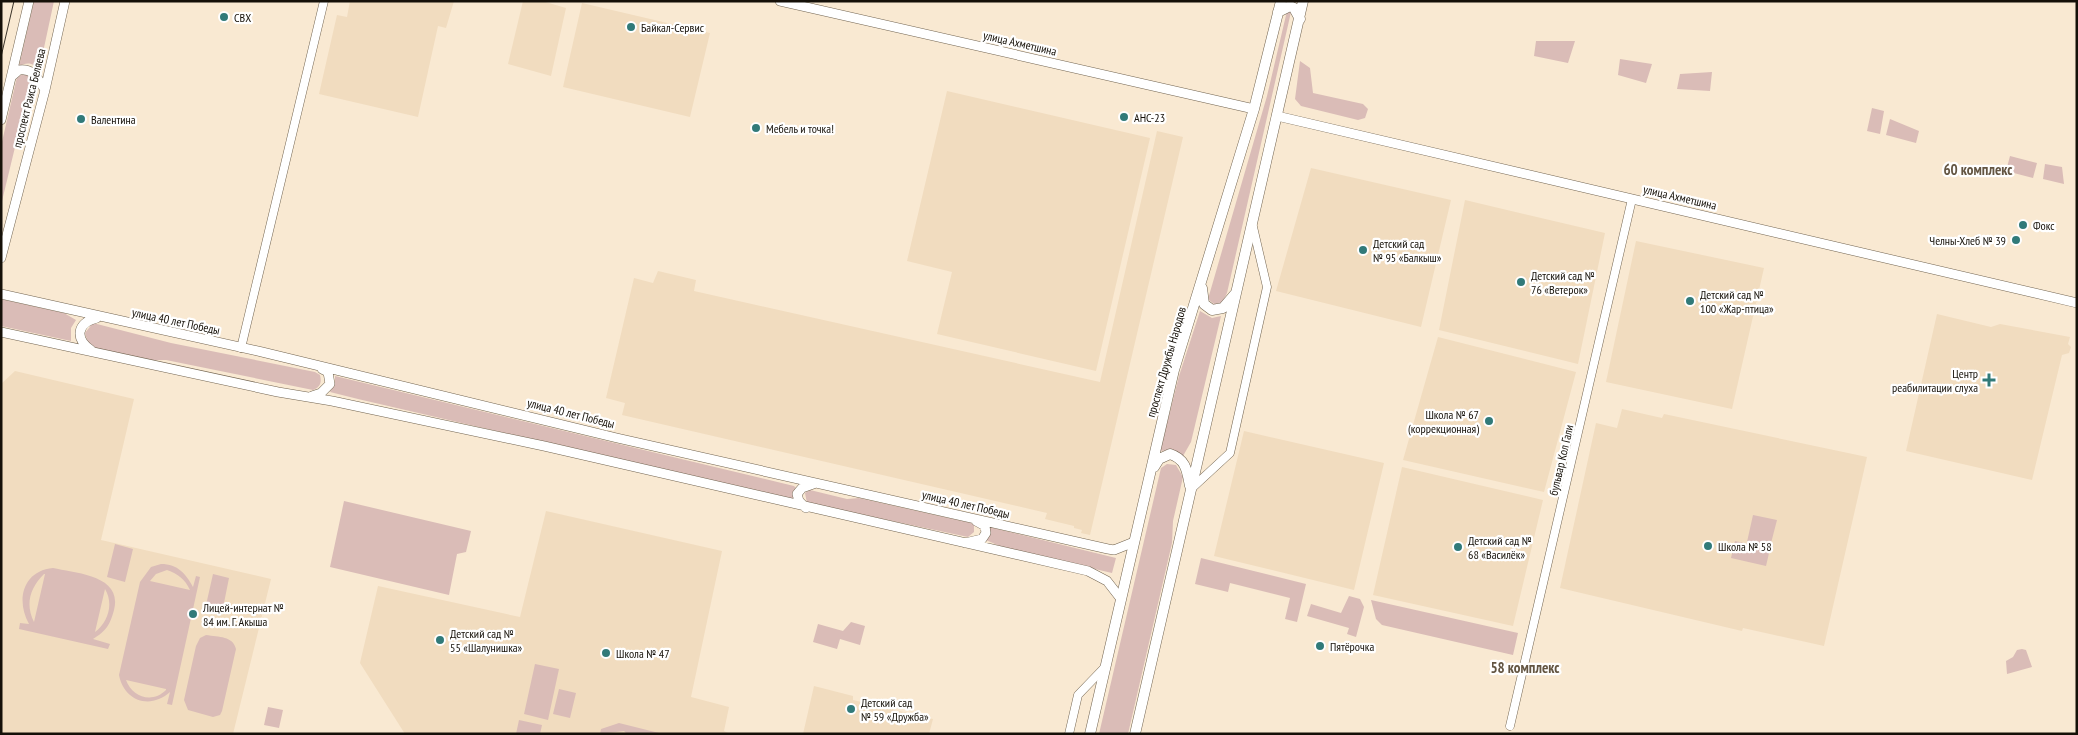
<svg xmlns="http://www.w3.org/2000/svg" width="2078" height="735" viewBox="0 0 2078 735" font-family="'PT Sans Narrow',sans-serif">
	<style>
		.built { fill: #f1dcbf }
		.green { fill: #dabcb7; fill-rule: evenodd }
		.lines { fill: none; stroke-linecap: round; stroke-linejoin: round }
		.minor-casing { stroke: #726450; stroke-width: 9 }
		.tertiary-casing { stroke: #726450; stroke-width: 10 }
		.secondary-casing { stroke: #726450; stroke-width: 11 }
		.minor { stroke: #fff; stroke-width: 8 }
		.tertiary { stroke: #fff; stroke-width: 9 }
		.secondary { stroke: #fff; stroke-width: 10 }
		.tram { stroke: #393228; stroke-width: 1 }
		.poi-dot { fill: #317a79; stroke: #fff; stroke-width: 2 }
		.labels { text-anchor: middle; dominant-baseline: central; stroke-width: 4.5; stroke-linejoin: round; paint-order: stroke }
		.poi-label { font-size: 12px; fill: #151008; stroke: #fff; text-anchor: start }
		.street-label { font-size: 12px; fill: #151008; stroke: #fff }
		.quarter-label { font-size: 15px; font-weight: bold; fill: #635542; stroke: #fff }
	</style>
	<rect width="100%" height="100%" fill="#f9e9d2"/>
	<!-- built -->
	<path class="built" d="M 350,1 L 454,1 L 446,28 L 438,26 L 418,117 L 319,94 L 337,15 L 347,17 Z
		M 523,1 L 542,1 L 566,8 L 551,76 L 508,64 Z
		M 582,3 L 710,33 L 690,117 L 563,87 Z
		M 947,91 L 1150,138 L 1096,371 L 937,334 L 952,272 L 907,261 Z
		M 1157,131 L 1183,137 L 1090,535 L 1081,533 L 1082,530 L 1074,528 L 1074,526 L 1045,519 L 1047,513 L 622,415 L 625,403 L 606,398 L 634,278 L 653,283 L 658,271 L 696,280 L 694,291 L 1100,382 Z
		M 1311,168 L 1451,200 L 1421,327 L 1276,291 Z
		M 1465,200 L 1605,233 L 1578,364 L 1439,330 Z
		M 1636,241 L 1764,268 L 1732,409 L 1606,382 Z
		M 1937,314 L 1991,327 L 2000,324 L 2070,337 L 2068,344 L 2071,347 L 2069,353 L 2062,355 L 2032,480 L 1906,451 Z
		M 1438,337 L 1576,372 L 1544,492 L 1403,460 Z
		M 15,371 L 134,399 L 101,540 L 271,579 L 233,734 L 1,734 L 1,384 Z
		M 1622,409 L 1662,418 L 1664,414 L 1867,457 L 1824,646 L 1743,628 L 1742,631 L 1560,588 L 1596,423 L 1617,428 Z
		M 1244,431 L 1384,463 L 1354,590 L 1214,556 Z
		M 1402,467 L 1543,500 L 1513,626 L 1373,595 Z
		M 546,511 L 722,551 L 691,697 L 729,707 L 724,731 L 730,734 L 405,734 L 360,663 L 378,586 L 520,617 Z
		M 814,686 L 853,696 L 853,700 L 933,719 L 929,734 L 803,734 Z"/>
	<!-- green -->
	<path class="green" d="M 34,1 L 54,1 L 39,71 C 34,62 27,62 19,66 Z
		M 1287,11 L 1291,12 L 1227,293 L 1222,303 L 1214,304 L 1208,299 L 1267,96 Z
		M 1536,41 L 1575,41 L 1568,63 L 1534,56 Z
		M 1620,59 L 1652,64 L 1646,83 L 1618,75 Z
		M 1300,61 L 1310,68 L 1313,93 L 1363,104 L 1368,109 L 1365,118 L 1358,120 L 1301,106 L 1295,99 Z
		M 1712,72 L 1710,91 L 1677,89 L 1680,74 Z
		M 24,74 L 30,77 L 31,81 L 2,201 L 1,220 L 1,146 L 17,77 Z
		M 1872,108 L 1884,111 L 1880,134 L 1867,131 Z
		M 1890,119 L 1919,131 L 1916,143 L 1886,135 Z
		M 2010,156 L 2037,163 L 2033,178 L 2006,171 Z
		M 2045,164 L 2062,167 L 2064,184 L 2043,179 Z
		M 1,299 L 64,313 L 76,320 L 71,328 L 71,341 L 1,326 Z
		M 1200,311 L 1212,318 L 1221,316 L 1191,442 L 1183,456 L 1172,450 L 1160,451 L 1179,376 Z
		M 93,323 L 171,343 L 315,372 L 320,375 C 322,383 320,387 313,390 L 166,360 L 149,360 L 93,348 L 88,344 L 85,333 Z
		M 335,376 L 794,486 L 796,488 L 793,491 L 793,500 L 358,399 L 330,392 L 335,383 Z
		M 1167,464 L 1176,465 L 1183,477 L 1173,521 L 1172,543 L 1128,734 L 1099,734 L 1161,468 Z
		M 810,490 L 847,499 L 859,498 L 971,523 L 974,525 L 974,532 L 968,537 L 807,503 L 805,493 Z
		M 344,501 L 471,531 L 466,552 L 457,554 L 449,595 L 330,567 Z
		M 1753,515 L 1777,520 L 1770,547 L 1747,542 Z
		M 989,527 L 1116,558 L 1112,573 L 1004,548 L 986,540 L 990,533 Z
		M 1735,541 L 1770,549 L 1766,566 L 1731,558 Z
		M 115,544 L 133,549 L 125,582 L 107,577 Z
		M 1201,558 L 1306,584 L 1297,622 L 1285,619 L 1290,598 L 1230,583 L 1228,592 L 1195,584 Z
		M 161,564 C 178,564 186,574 193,587 L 196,576 L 200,577 L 172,705 L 167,704 L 170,692 C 150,710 124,701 119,675 L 140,582 L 151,567 ZM 167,570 C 178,574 185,579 190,590 L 150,581 L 156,574 ZM 126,680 L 166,689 L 166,690 C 152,704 132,697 126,680 Z
		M 53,568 C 75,573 123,575 114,610 C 110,625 106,631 93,639 L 110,644 L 108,649 L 19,629 L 20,623 L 29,624 C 16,601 22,571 53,568 ZM 44,574 L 45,574 L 34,622 C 25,604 30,588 44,574 ZM 105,589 C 114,604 108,622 95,632 Z
		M 213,574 L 229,578 L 223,608 L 206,605 Z
		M 1349,596 L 1360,599 L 1364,607 L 1356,637 L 1347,634 L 1349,628 L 1307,616 L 1311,604 L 1341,613 Z
		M 1371,600 L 1518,633 L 1513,655 L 1382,625 L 1376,619 Z
		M 851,622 L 865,626 L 860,645 L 840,639 L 837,649 L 813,642 L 818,624 L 843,631 Z
		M 206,635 C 219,637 233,636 236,649 L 222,711 L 220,715 L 213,717 L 188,710 L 184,700 L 196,646 L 200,638 Z
		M 2022,649 L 2026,650 L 2032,667 L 2007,674 L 2006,661 L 2013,657 L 2017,650 Z
		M 535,664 L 559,669 L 548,720 L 524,714 Z
		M 559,689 L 576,693 L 570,718 L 553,714 Z
		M 268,707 L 283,710 L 279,728 L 264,725 Z
		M 519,720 L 542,725 L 540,734 L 516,734 Z
		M 619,723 L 663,734 L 627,734 L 624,731 L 600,734 L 601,729 Z"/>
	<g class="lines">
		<defs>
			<path id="minor" d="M 241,348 L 324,1
				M 1191,489 L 1230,453 L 1267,287 L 1253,227
				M 1510,726 L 1632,199
				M 1069,734 L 1078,695 L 1104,668"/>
			<path id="tertiary" d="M 780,1 L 1254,109
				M 12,76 L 19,70 C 34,68 38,79 45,90
				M 1277,116 L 2077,303
				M 1,120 L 29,1
				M 1,258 L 45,90 L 65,1
				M 1,294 L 262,352 L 617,438 L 1108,549 L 1114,550 L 1134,542
				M 1,332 L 278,392 L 332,401 L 544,446 L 1088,571 L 1107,581 L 1121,599
				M 91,350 C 75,339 76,323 97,318
				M 312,396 L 321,393 L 330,384 L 328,372 L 322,369
				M 806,508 L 799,501 L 797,494 L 802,488 L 816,483
				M 965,543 L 982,539 L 986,533 L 985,526 L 976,521"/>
			<path id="secondary" d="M 1278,12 L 1290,6 L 1294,8 L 1300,19
				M 1202,288 L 1204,304 L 1212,310 L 1223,308 L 1235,294
				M 1154,467 L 1159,459 L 1170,454 C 1186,459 1187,471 1190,486
				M 1090,734 L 1174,370 L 1254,109 L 1281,1
				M 1135,734 L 1303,1"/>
		</defs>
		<!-- minor casing -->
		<use href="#minor" class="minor-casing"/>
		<!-- tertiary casing -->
		<use href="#tertiary" class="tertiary-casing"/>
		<!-- secondary casing -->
		<use href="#secondary" class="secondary-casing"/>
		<!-- minor -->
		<use href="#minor" class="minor"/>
		<!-- tertiary -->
		<use href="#tertiary" class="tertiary"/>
		<!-- secondary -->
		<use href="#secondary" class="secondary"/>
		<!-- tram -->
		<path class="tram" d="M 1,57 L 14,1"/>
	</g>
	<!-- markers -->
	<g class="poi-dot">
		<circle cx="224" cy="17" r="5"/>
		<circle cx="631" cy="27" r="5"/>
		<circle cx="1124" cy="117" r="5"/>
		<circle cx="81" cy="119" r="5"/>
		<circle cx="756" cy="128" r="5"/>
		<circle cx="2023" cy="225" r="5"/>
		<circle cx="2016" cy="240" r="5"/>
		<circle cx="1363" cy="250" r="5"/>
		<circle cx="1521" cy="282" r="5"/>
		<circle cx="1690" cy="301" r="5"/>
		<path d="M1986.5 372.5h5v5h5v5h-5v5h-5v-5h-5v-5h5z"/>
		<circle cx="1489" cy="421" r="5"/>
		<circle cx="1708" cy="546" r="5"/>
		<circle cx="1458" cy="547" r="5"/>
		<circle cx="193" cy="614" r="5"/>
		<circle cx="440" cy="640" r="5"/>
		<circle cx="1320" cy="646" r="5"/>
		<circle cx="606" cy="653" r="5"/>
		<circle cx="851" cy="709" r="5"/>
	</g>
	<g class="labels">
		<!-- poi labels -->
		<g class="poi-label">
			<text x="234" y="17">СВХ</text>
			<text x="641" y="27">Байкал-Сервис</text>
			<text x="1134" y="117">АНС-23</text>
			<text x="91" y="119">Валентина</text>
			<text x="766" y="128">Мебель и точка!</text>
			<text x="2033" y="225">Фокс</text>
			<text x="2006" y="240" text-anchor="end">Челны-Хлеб № 39</text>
			<text x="1373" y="243">Детский сад<tspan x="1373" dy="14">№ 95 «Балкыш»</tspan></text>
			<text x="1531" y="275">Детский сад №<tspan x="1531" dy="14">76 «Ветерок»</tspan></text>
			<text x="1700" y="294">Детский сад №<tspan x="1700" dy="14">100 «Жар-птица»</tspan></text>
			<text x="1978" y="373" text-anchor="end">Центр<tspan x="1978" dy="14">реабилитации слуха</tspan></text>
			<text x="1479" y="414" text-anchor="end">Школа № 67<tspan x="1479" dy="14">(коррекционная)</tspan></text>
			<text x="1468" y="540">Детский сад №<tspan x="1468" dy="14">68 «Василёк»</tspan></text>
			<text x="1718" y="546">Школа № 58</text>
			<text x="203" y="607">Лицей-интернат №<tspan x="203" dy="14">84 им. Г. Акыша</tspan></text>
			<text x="450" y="633">Детский сад №<tspan x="450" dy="14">55 «Шалунишка»</tspan></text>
			<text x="1330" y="646">Пятёрочка</text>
			<text x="616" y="653">Школа № 47</text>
			<text x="861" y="702">Детский сад<tspan x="861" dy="14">№ 59 «Дружба»</tspan></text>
		</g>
		<!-- street labels -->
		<g class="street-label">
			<text transform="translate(1020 43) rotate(13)">улица Ахметшина</text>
			<text transform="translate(29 98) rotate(-76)">проспект Раиса Беляева</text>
			<text transform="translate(1680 197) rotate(13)">улица Ахметшина</text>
			<text transform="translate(176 321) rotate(12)">улица 40 лет Победы</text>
			<text transform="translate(1166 362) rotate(-74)">проспект Дружбы Народов</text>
			<text transform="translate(571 413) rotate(14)">улица 40 лет Победы</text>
			<text transform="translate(1561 460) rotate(-77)">бульвар Кол Гали</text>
			<text transform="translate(966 504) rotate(13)">улица 40 лет Победы</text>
		</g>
		<!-- quarter labels -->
		<g class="quarter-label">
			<text x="1978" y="169">60 комплекс</text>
			<text x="1525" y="667">58 комплекс</text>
		</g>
	</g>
	<!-- border -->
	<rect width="2078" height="735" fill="none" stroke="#151008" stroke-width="5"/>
</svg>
